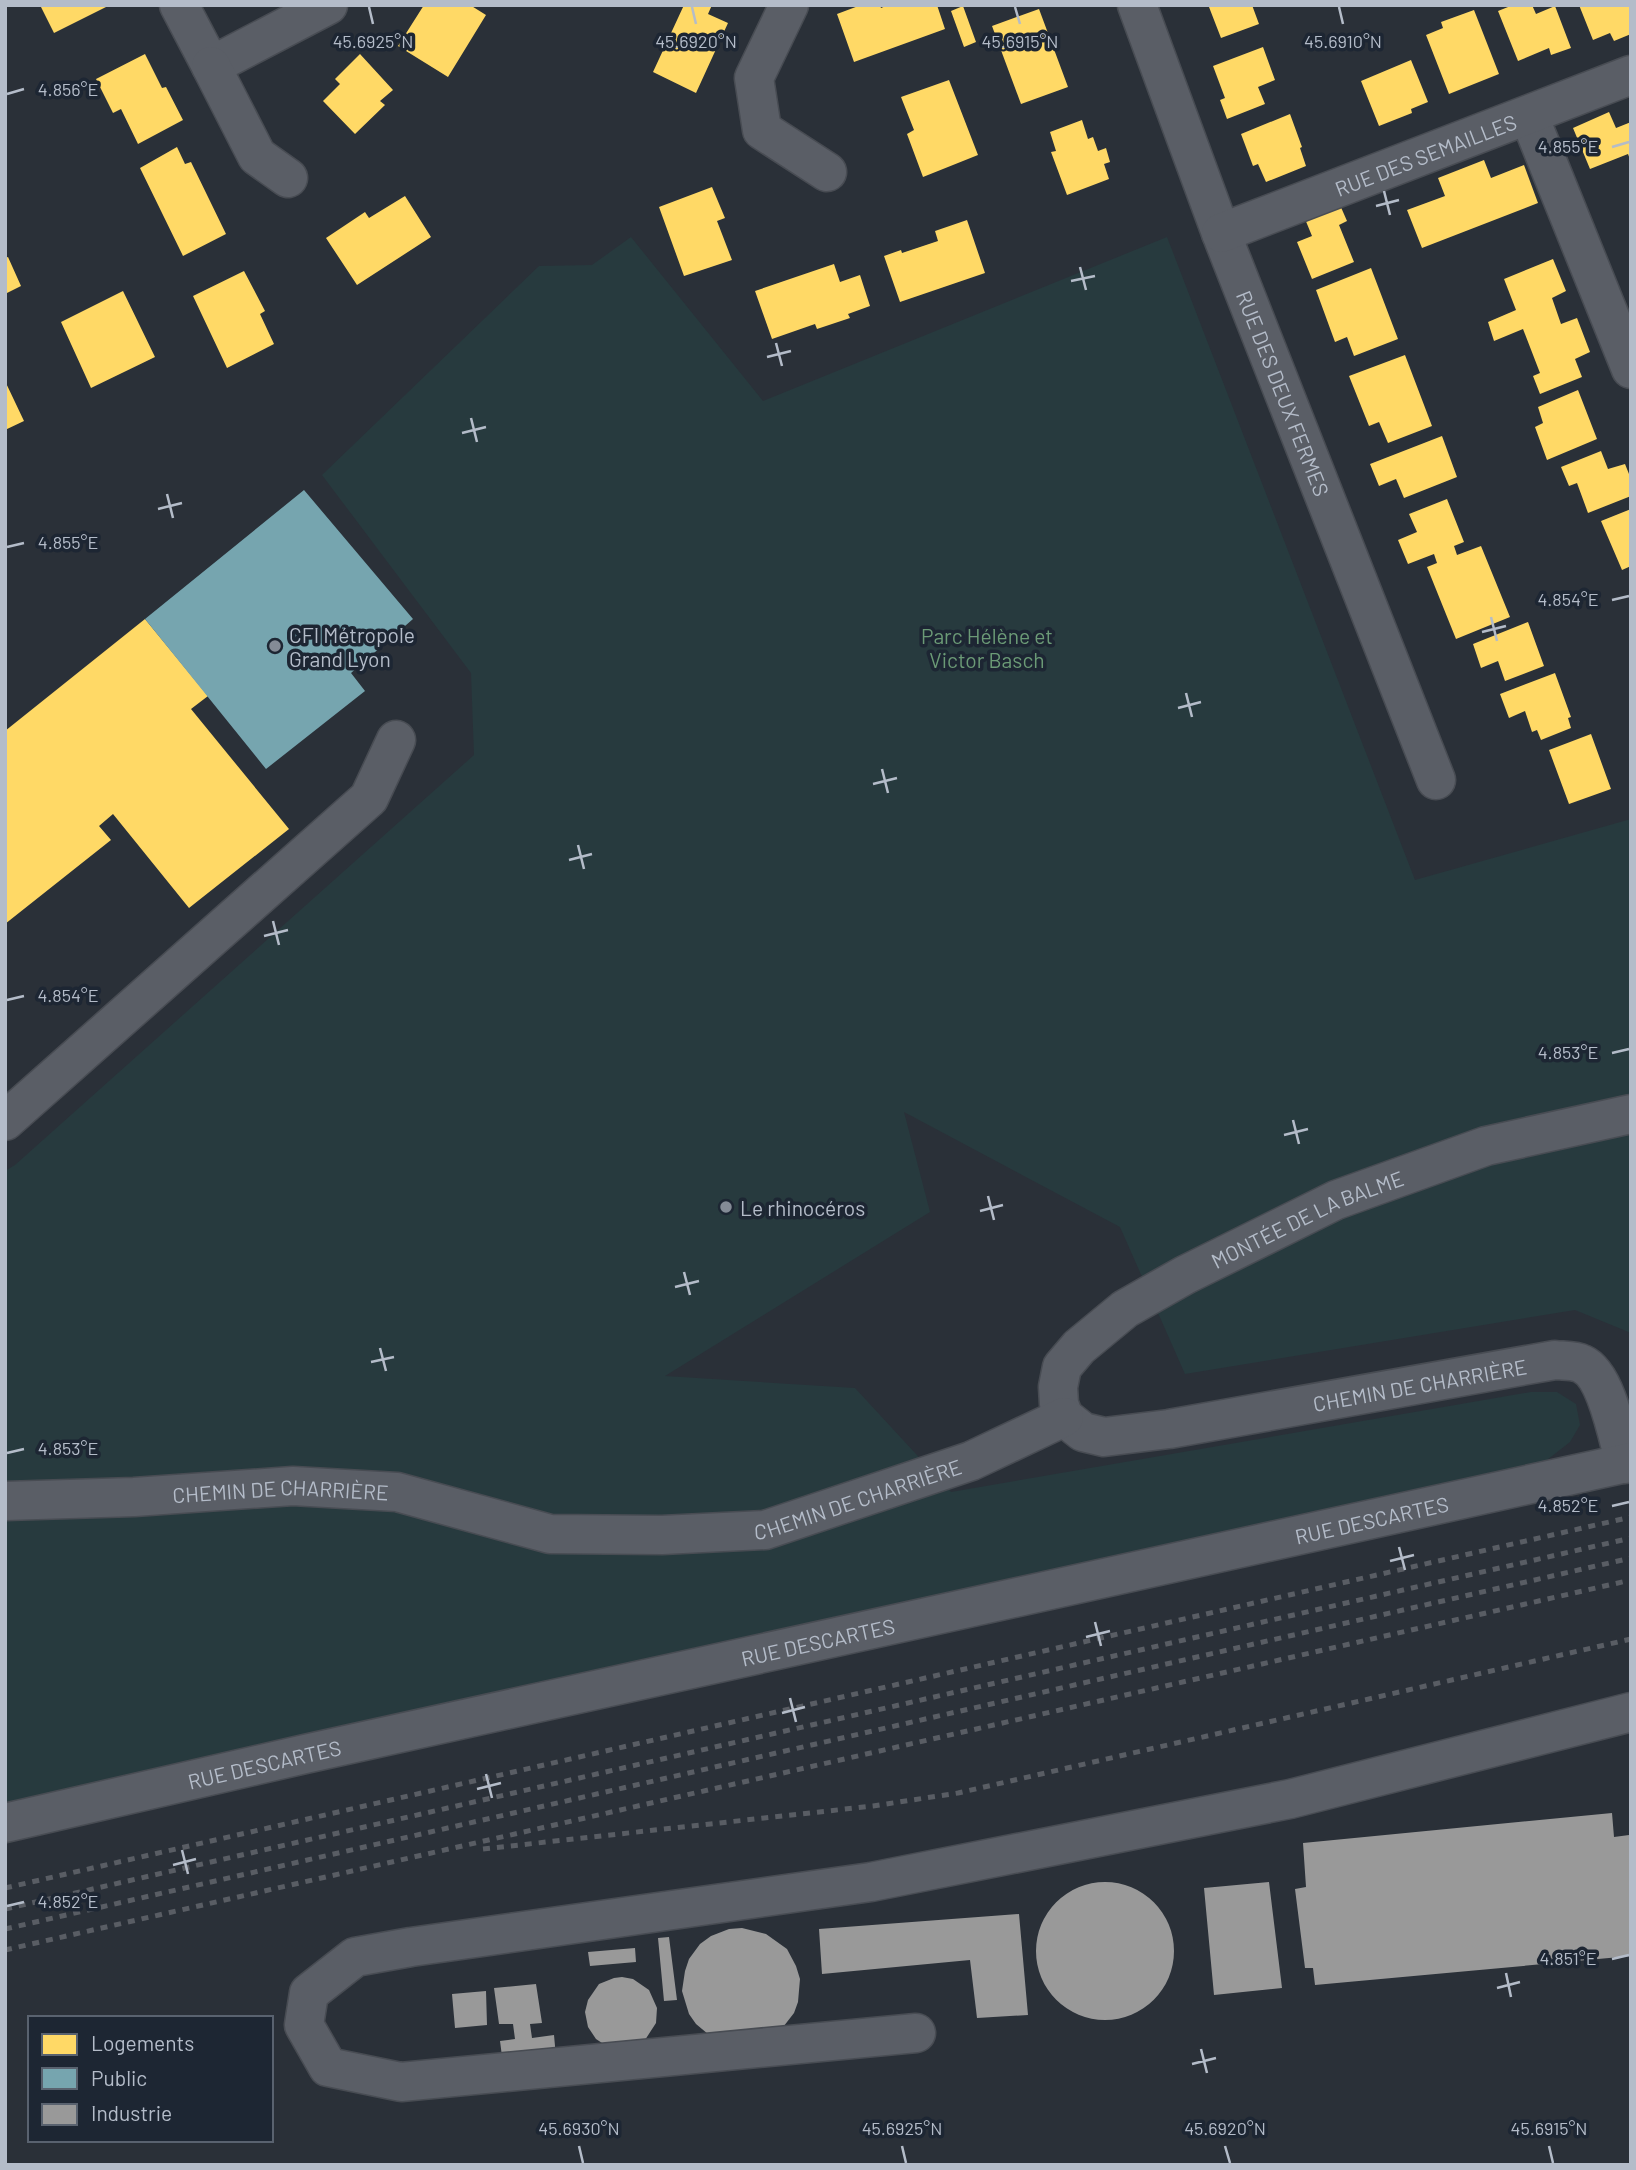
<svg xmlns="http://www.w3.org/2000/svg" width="1636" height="2170" viewBox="0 0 1636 2170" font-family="Barlow,sans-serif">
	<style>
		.green { fill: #273a3e }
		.homes { fill: #ffd966 }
		.public { fill: #76a5af }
		.industry { fill: #999 }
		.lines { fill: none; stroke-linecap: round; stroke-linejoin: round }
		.minor-casing { stroke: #484c53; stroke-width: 41 }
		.minor { stroke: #5a5e66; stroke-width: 38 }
		.rail { stroke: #595d64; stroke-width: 5; stroke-dasharray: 7 7; stroke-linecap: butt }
		.ticks { fill: none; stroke: #b4bcc9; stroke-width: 2.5 }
		.poi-dot { fill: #848b96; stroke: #1d2633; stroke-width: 2.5 }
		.labels { text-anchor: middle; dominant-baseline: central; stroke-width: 7; stroke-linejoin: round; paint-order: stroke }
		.street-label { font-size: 21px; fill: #b4bcc9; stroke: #1d2633 }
		.poi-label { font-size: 21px; fill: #b4bcc9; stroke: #1d2633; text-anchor: start }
		.park-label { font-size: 21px; fill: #6b9a76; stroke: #1d2633 }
		.ticks-label { font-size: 18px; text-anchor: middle; fill: #b4bcc9; stroke: #1d2633; stroke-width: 7; stroke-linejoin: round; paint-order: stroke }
	</style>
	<rect width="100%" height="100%" fill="#2a3038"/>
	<!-- green -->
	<path class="green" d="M 631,237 L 763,401 L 1167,237 L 1415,880 L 1631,819 L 1631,1333 L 1575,1310 L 1185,1374 L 1120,1227 L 904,1112 L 930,1212 L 665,1376 L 855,1388 L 951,1492 L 1531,1392 L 1557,1392 L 1576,1404 L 1580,1425 L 1570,1442 L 1543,1463 L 5,1807 L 5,1171 L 15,1165 L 474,755 L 471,673 L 322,475 L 539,266 L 592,265 Z"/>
	<!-- homes -->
	<path class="homes" d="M 40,5 L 110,5 L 54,33 Z
		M 424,5 L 470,5 L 486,15 L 448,77 L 398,46 Z
		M 684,5 L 712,5 L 708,14 L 728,23 L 696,93 L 653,72 Z
		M 861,5 L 880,5 L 881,8 L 888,5 L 937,5 L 945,29 L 854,62 L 837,14 Z
		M 1212,5 L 1252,5 L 1259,24 L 1221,38 L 1209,7 Z
		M 1513,5 L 1532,5 L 1536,14 L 1555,6 L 1571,48 L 1551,55 L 1549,48 L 1518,61 L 1498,11 Z
		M 1579,5 L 1631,5 L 1631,34 L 1614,41 L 1610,33 L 1593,40 Z
		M 963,6 L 976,42 L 964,47 L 951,11 Z
		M 1039,9 L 1068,87 L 1021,104 L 992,26 Z
		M 1474,10 L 1499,74 L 1449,94 L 1426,35 L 1443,28 L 1441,22 Z
		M 1263,47 L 1275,80 L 1258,87 L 1265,104 L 1227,119 L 1220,100 L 1225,98 L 1213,66 Z
		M 145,54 L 162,88 L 166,87 L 183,120 L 138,144 L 121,109 L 113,113 L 96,79 Z
		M 360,54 L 393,90 L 380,101 L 385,105 L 355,134 L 323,101 L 340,84 L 335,79 Z
		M 1411,60 L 1428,102 L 1411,109 L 1412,113 L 1379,126 L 1361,81 Z
		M 949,80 L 978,155 L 923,177 L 907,134 L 914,130 L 901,97 Z
		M 1609,112 L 1616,128 L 1631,122 L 1631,162 L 1628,154 L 1590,169 L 1573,128 Z
		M 1290,114 L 1302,147 L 1300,148 L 1306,166 L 1266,182 L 1258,164 L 1253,166 L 1241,134 Z
		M 1082,120 L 1088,139 L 1093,137 L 1098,151 L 1106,148 L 1110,162 L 1104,164 L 1109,179 L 1067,195 L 1051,152 L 1056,151 L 1050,132 Z
		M 177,147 L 185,164 L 191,162 L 226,234 L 183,256 L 140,168 Z
		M 1484,160 L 1491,178 L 1524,165 L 1538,203 L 1422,248 L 1407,210 L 1445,196 L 1438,178 Z
		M 712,187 L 725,218 L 717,221 L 732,260 L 684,276 L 659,207 Z
		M 405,196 L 431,237 L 357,285 L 326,238 L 365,212 L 369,218 Z
		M 1340,205 L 1347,221 L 1339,225 L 1354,262 L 1312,279 L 1297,242 L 1312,236 L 1305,219 Z
		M 967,220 L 985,273 L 900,302 L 884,256 L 901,250 L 902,253 L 938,241 L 935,231 Z
		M 8,257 L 21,286 L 5,294 L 5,258 Z
		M 1553,259 L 1566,291 L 1552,298 L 1561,324 L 1577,318 L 1590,352 L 1575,359 L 1582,377 L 1540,394 L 1533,376 L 1540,373 L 1523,329 L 1494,341 L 1488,322 L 1516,310 L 1504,279 Z
		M 834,264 L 840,282 L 860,275 L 870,306 L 848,314 L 850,318 L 817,329 L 815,324 L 772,339 L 755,291 Z
		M 1371,268 L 1398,339 L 1354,356 L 1347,337 L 1335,342 L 1316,290 Z
		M 244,271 L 265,311 L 260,314 L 274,344 L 227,368 L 193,296 Z
		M 123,291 L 155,357 L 91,388 L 61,322 Z
		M 1405,355 L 1432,426 L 1388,443 L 1379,422 L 1369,426 L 1349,376 Z
		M 5,381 L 24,421 L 5,430 Z
		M 1578,390 L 1597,439 L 1547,460 L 1535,427 L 1543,423 L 1538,407 Z
		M 1442,436 L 1457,477 L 1404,498 L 1396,479 L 1379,486 L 1370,464 Z
		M 1601,451 L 1608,469 L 1625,464 L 1631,479 L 1631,496 L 1588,513 L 1577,483 L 1569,486 L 1561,467 Z
		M 1447,499 L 1464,542 L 1454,546 L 1457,555 L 1481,546 L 1510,617 L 1456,639 L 1427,567 L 1437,563 L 1434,554 L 1408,564 L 1398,540 L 1417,532 L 1409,514 Z
		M 1631,509 L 1631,566 L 1622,570 L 1601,521 Z
		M 145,619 L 208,696 L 191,709 L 289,829 L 189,908 L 113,814 L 99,826 L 111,840 L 5,924 L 5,731 Z
		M 1528,622 L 1544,666 L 1505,681 L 1498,661 L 1481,668 L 1473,644 Z
		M 1555,673 L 1571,717 L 1568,718 L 1571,728 L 1541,740 L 1537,730 L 1532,732 L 1525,711 L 1509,718 L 1500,694 Z
		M 1591,734 L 1611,789 L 1569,804 L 1549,750 Z"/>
	<!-- public -->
	<path class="public" d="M 304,490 L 413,619 L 351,673 L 365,691 L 266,769 L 145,619 Z"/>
	<!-- industry -->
	<path class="industry" d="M 1612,1813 L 1614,1837 L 1629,1835 L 1631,1956 L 1315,1985 L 1313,1968 L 1305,1968 L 1295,1889 L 1306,1887 L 1303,1843 Z
		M1036 1951a69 69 0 1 1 138 0a69 69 0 1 1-138 0Z
		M 1269,1882 L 1282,1988 L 1214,1995 L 1204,1888 Z
		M 1019,1914 L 1028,2015 L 977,2018 L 970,1960 L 822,1974 L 819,1929 Z
		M 742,1928 L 766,1934 L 787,1949 L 796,1966 L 800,1979 L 798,2002 L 794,2013 L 780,2031 L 714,2039 L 696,2024 L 689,2014 L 682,1991 L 685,1971 L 689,1959 L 700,1944 L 711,1936 L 729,1929 Z
		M 669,1937 L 677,2000 L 664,2001 L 658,1938 Z
		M 635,1948 L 636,1962 L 590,1966 L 588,1952 Z
		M 622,1977 L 633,1979 L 649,1990 L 657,2008 L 656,2023 L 645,2040 L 608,2047 L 596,2039 L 588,2027 L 585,2012 L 588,2000 L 599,1984 L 614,1978 Z
		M 536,1984 L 542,2023 L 530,2024 L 532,2038 L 554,2035 L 556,2057 L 503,2064 L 500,2041 L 515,2039 L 513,2024 L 499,2024 L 494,1988 Z
		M 486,1991 L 487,2025 L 455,2028 L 452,1994 Z"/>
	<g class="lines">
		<defs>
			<g id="minor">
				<path d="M 179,5 L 211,66 L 328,5"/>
				<path d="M 789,5 L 754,78 L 762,130 L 827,172"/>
				<path id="s1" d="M 1137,5 L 1221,233 L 1436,780"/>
				<path d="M 211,66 L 257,156 L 288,178"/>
				<path d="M 1529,116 L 1631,369"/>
				<path id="s2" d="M 1221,233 L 1631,75"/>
				<path d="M 5,1121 L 369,798 L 396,740"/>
				<path id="s3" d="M 1064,1417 L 1059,1404 L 1058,1387 L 1062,1367 L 1079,1347 L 1125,1309 L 1185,1275 L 1336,1200 L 1486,1146 L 1631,1114"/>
				<path id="s4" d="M 1064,1417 L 1083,1432 L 1104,1437 L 1169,1429 L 1555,1360 C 1563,1361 1574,1360 1582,1364 C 1607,1375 1618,1439 1625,1464"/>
				<path id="s5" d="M 5,1501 L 134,1497 L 293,1486 L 397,1492 L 550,1534 L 662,1535 L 765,1530 L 971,1461 L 1064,1417"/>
				<path id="s6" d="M 5,1823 L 305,1754 L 1631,1462"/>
				<path d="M 916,2033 L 401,2082 L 328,2067 L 304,2025 L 309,1993 L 355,1957 L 411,1947 L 871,1882 L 1290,1799 L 1631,1712"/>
			</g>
		</defs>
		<!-- minor casing -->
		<use href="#minor" class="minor-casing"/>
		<!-- minor -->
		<use href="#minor" class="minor"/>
		<!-- rail -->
		<path class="rail" d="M 483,1849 L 873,1806 L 958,1793 L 1631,1639
			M 5,1888 L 1631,1517
			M 5,1909 L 1631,1538
			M 5,1929 L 1631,1558
			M 5,1950 L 1631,1580"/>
	</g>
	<!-- ticks -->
	<path class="ticks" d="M 369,7 L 373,24M 692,7 L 696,24M 1015,7 L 1020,24M 1339,7 L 1343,24M 7,94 L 24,89M 1612,147 L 1629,142M 1384,191 L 1390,215M 1376,206 L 1399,200M 1080,267 L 1086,290M 1071,281 L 1095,276M 776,343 L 782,366M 767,357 L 791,351M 471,418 L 477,442M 462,433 L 486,427M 167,494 L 173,518M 158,509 L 182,503M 7,547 L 24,543M 1612,600 L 1629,596M 1491,617 L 1497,641M 1482,632 L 1506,626M 1186,693 L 1192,717M 1178,708 L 1201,702M 882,769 L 888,793M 873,784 L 897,778M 578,845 L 584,869M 569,860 L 592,854M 273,921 L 279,945M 264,936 L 288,930M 7,1000 L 24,996M 1612,1053 L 1629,1049M 1293,1120 L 1299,1144M 1284,1135 L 1308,1129M 988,1196 L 994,1220M 980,1211 L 1003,1205M 684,1272 L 690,1295M 675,1287 L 699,1281M 380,1348 L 386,1371M 371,1362 L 394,1357M 7,1453 L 24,1449M 1612,1506 L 1629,1502M 1399,1547 L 1405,1570M 1390,1561 L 1414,1555M 1095,1622 L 1101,1646M 1086,1637 L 1110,1631M 790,1698 L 796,1722M 782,1713 L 805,1707M 486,1774 L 492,1798M 477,1789 L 501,1783M 182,1850 L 188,1874M 173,1865 L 196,1859M 7,1906 L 24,1902M 1612,1959 L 1629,1955M 1506,1973 L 1511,1997M 1497,1988 L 1520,1982M 1201,2049 L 1207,2073M 1192,2064 L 1216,2058M 579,2146 L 583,2163M 902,2146 L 906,2163M 1225,2146 L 1230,2163M 1549,2146 L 1553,2163"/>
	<!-- markers -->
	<g class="poi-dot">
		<circle cx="275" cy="646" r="7"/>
		<circle cx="726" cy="1207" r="7"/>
	</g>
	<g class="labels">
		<!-- street labels -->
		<g class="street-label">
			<text stroke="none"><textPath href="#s2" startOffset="219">RUE DES SEMAILLES</textPath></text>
			<text stroke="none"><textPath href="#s1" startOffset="415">RUE DES DEUX FERMES</textPath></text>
			<text stroke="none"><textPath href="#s3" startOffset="341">MONTÉE DE LA BALME</textPath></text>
			<text stroke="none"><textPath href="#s4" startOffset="366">CHEMIN DE CHARRIÈRE</textPath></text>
			<text stroke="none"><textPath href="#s5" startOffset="276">CHEMIN DE CHARRIÈRE</textPath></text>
			<text stroke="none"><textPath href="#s5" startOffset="864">CHEMIN DE CHARRIÈRE</textPath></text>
			<text stroke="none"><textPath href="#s6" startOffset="1400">RUE DESCARTES</textPath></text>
			<text stroke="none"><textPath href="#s6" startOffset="833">RUE DESCARTES</textPath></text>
			<text stroke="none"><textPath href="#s6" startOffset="266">RUE DESCARTES</textPath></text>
		</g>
		<!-- poi labels -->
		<g class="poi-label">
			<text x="289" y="634">CFI Métropole<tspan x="289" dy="24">Grand Lyon</tspan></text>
			<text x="740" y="1207">Le rhinocéros</text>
		</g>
		<!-- park labels -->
		<g class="park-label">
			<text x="987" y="635">Parc Hélène et<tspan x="987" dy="24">Victor Basch</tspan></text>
		</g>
	</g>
	<g class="ticks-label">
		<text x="373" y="48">45.6925°N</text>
		<text x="696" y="48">45.6920°N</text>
		<text x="1020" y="48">45.6915°N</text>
		<text x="1343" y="48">45.6910°N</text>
		<text x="68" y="96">4.856°E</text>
		<text x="1568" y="153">4.855°E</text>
		<text x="68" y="549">4.855°E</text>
		<text x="1568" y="606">4.854°E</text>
		<text x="68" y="1002">4.854°E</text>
		<text x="1568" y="1059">4.853°E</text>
		<text x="68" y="1455">4.853°E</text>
		<text x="1568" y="1512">4.852°E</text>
		<text x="68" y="1908">4.852°E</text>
		<text x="1568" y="1965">4.851°E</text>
		<text x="579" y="2135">45.6930°N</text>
		<text x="902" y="2135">45.6925°N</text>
		<text x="1225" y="2135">45.6920°N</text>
		<text x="1549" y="2135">45.6915°N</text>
	</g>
	<!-- border -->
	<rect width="1636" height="2170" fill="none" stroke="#b4bcc9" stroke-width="14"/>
	<!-- legend -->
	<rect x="28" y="2016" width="245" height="126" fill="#1d2633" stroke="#59626f" stroke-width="2"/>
	<rect x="42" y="2034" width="35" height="21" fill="#ffd966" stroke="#59626f" stroke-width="2"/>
	<text x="91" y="2051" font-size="21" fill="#b4bcc9">Logements</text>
	<rect x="42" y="2068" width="35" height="21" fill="#76a5af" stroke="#59626f" stroke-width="2"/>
	<text x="91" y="2086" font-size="21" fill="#b4bcc9">Public</text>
	<rect x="42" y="2104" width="35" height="21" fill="#999999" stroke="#59626f" stroke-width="2"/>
	<text x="91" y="2121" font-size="21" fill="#b4bcc9">Industrie</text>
</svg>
